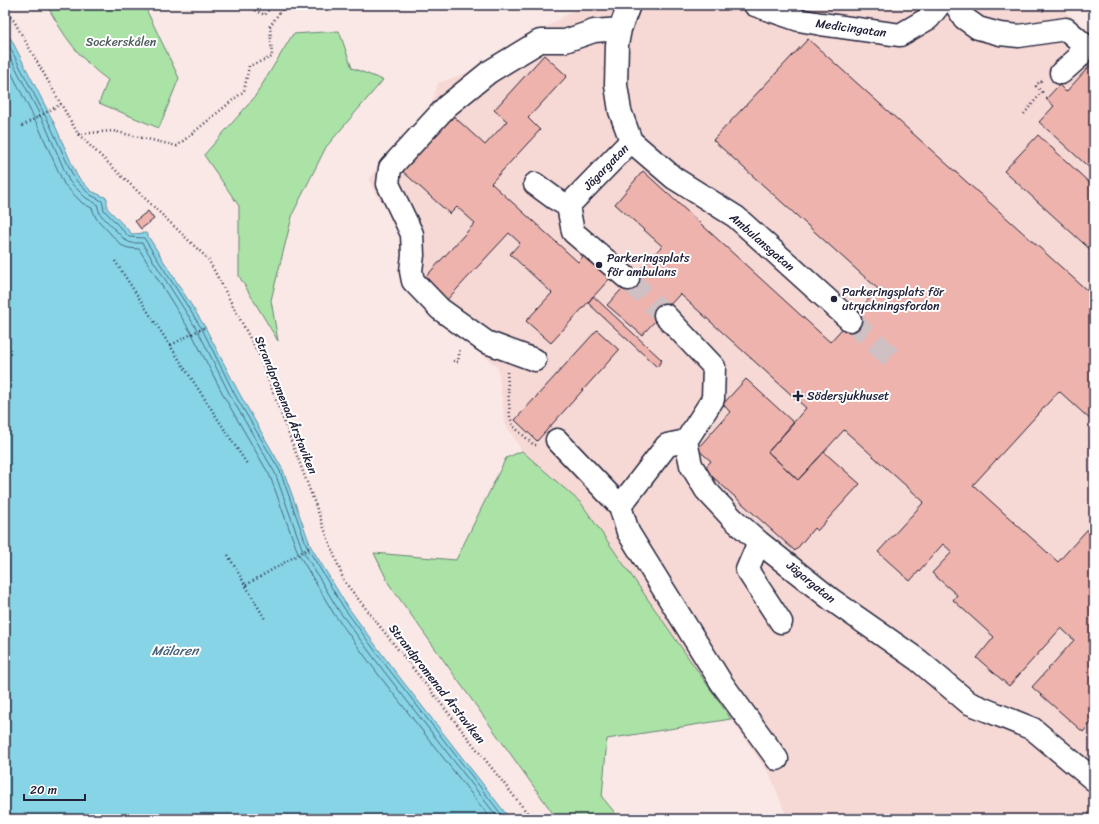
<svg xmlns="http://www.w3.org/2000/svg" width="1099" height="824" viewBox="0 0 1099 824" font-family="Sriracha,sans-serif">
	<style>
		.built { fill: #f6d8d5 }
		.green { fill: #abe3a7; stroke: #668271 }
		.water { fill: #87d4e6; stroke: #5f8da2 }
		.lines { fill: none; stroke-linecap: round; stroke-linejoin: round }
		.shore { stroke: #4a697f; stroke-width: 1 }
		.building { fill: #eeb3ac; stroke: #22223b }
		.minor-tunnel { stroke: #cfc0c4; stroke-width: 22; stroke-dasharray: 22 11; stroke-linecap: butt }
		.minor-casing { stroke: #22223b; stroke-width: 25 }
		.path { stroke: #22223b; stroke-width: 2.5; stroke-dasharray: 1 3; stroke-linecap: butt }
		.minor { stroke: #fff; stroke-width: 22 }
		.poi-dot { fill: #22223b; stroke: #fff; stroke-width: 1.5 }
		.labels { text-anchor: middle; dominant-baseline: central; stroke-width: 4; stroke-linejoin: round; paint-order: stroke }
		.street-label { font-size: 12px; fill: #22223b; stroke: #fff }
		.park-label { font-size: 12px; fill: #4b5c5b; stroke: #fff }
		.poi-label { font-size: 12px; fill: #22223b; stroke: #fff; text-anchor: start }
		.water-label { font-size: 13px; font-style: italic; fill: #456077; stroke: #fff }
	</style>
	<rect width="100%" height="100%" fill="#fae8e6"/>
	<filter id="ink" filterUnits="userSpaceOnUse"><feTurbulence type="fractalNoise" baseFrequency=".025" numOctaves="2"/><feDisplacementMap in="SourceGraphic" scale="8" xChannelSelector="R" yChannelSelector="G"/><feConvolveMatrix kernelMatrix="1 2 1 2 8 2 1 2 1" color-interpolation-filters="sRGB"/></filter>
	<g filter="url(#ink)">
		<!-- built -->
		<path class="built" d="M 583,5 L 1057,5 L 1094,35 L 1094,819 L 788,819 L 770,775 L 581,503 L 522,451 L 505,423 L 498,368 L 432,310 L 396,218 L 376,195 L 369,180 L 379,163 L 430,110 L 438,83 L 492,64 L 548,26 Z"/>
		<!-- green -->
		<path class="green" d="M 47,5 L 144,5 L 179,78 L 159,128 L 99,103 L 108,80 C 81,61 62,34 47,5 Z
			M 339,31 L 352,68 L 383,80 L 326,147 L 293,213 L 271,300 L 278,341 L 239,276 L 239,206 L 204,155 L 254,98 L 293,34 Z
			M 522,451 L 581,503 L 731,719 L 607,739 L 602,797 L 620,819 L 557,819 L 389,584 L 374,553 L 456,560 L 506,458 Z"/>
		<!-- water -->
		<path class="water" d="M 5,32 L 11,39 L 54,123 L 77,176 L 91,191 L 107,198 L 107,208 L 132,234 L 146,233 L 205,327 L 239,393 L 283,470 L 311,547 L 347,606 L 390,665 L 510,819 L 5,819 Z"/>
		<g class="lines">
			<!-- shore -->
			<path class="shore" d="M 5,38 L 50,125 L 74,178 L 89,194 L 102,201 L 104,210 L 129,237 L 144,238 L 202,329 L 235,395 L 280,471 L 308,549 L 344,608 L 387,667 L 505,819
				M 5,47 L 46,127 L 69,181 L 86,198 L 97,204 L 100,214 L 125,240 L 131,243 L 142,243 L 198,331 L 231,397 L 275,473 L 303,551 L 339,611 L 383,670 L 499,819
				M 5,60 L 40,130 L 64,184 L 82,203 L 92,208 L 96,218 L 121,245 L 128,248 L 139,249 L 192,334 L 226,400 L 270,476 L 298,553 L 334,614 L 378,674 L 491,819"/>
		</g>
		<!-- building -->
		<path class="building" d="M 808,39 L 1091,294 L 1094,290 L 1094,356 L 1091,360 L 1094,363 L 1094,423 L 1059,391 L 973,485 L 1058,562 L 1094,522 L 1094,587 L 1090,592 L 1094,596 L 1094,719 L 1083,732 L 1032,687 L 1074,640 L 1061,628 L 1009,686 L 977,658 L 994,637 L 953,600 L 957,595 L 932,573 L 952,552 L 943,544 L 910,581 L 878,552 L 924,502 L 844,430 L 798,480 L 768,452 L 806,408 L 680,294 L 642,335 L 607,305 L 662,246 L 615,204 L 643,171 L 830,342 L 878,289 L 713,140 Z
			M 544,55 L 567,76 L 528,118 L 540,130 L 491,183 L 578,262 L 587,252 L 613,275 L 551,343 L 526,321 L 552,293 L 510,254 L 520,243 L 509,233 L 444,303 L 421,282 L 475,223 L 457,207 L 450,214 L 400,169 L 450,113 L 485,145 L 507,121 L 494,110 Z
			M 1094,61 L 1094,172 L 1039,122 L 1054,106 L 1046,99 L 1059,85 L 1066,92 Z
			M 1038,135 L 1094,187 L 1094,253 L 1004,171 Z
			M 148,211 L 154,219 L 141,229 L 135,221 Z
			M 593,296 L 662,360 L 657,367 L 588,303 Z
			M 597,330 L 619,350 L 537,441 L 515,420 Z
			M 746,379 L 794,423 L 768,452 L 798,480 L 824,452 L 860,484 L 817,531 L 814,528 L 795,551 L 704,469 L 711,461 L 697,449 L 730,412 L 723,404 Z"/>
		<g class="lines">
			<!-- minor-tunnel -->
			<path class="minor-tunnel" d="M 628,279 L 665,315
				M 850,320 L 894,360"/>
			<defs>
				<path id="minor" d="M 755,5 L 799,20 L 821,24 L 900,35 L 929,18 L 939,5
					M 956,5 L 964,18 L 978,28 L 1000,34 L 1019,36 L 1066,29 L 1082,43 L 1079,57 L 1061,73
					M 631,141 L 674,178 L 736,217 L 850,320
					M 535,184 L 554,198 L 568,206
					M 628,279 L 573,232 L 568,206 L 631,141 L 620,111 L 616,85 L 617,45 L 620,29 L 629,5
					M 665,315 L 714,367 L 713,399 L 686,441 L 691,465 L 706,490 L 732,518 L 759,542 L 832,600 L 918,660 L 969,703 L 1033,729 L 1094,780
					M 535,360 L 486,342 L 440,309 L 413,281 L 411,271 L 413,255 L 412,234 L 388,184 L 390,168 L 447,106 L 489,72 L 540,41 L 565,41 L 594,31 L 620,29
					M 557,440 L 620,506
					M 686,441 L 667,445 L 620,506 L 628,532 L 721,682 L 777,759
					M 759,542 L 747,570 L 781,622"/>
			</defs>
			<!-- minor casing -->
			<use href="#minor" class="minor-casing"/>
			<!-- path -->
			<path class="path" d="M 244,5 L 265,15 L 272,5
				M 1037,5 L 1044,11
				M 5,11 L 14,21 L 78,134 L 208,259 L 259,355 L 344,581 L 532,819
				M 1024,114 L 1042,92 L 1036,86 L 1040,81 L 1042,82
				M 22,126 L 61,104
				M 78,134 L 113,131 L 177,146 L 244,91 L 249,66 L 272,57 L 270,26 L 285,5
				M 115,261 L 247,464
				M 171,345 L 205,327
				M 453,361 L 458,362 L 460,348
				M 507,372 L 510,417 L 513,426 L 534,445 L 538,445
				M 228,555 L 265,619
				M 246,585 L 311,547"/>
			<!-- minor -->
			<use href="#minor" class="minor"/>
		</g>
	</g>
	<!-- markers -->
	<g class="poi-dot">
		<circle cx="599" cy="265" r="4"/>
		<circle cx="834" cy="299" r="4"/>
		<path d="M796 390h4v4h4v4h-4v4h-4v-4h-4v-4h4z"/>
	</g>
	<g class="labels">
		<!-- street labels -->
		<g class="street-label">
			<text transform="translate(851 28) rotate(8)">Medicingatan</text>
			<text transform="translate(606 167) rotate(-46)">Jägargatan</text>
			<text transform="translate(762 242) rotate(41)">Ambulansgatan</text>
			<text transform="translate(286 405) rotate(68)">Strandpromenad Årstaviken</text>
			<text transform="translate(811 582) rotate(39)">Jägargatan</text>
			<text transform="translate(437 684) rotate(52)">Strandpromenad Årstaviken</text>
		</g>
		<!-- park labels -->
		<g class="park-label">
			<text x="121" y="42">Sockerskålen</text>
		</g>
		<!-- poi labels -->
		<g class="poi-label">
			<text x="607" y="258">Parkeringsplats<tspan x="607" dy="14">för ambulans</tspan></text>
			<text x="842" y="292">Parkeringsplats för<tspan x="842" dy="14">utryckningsfordon</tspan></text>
			<text x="807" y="396">Södersjukhuset</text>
		</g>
		<!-- water labels -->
		<g class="water-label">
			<text x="175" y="650">Mälaren</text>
		</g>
	</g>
	<!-- margin -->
	<rect width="1099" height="824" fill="none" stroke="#fff" stroke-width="20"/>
	<rect x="10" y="10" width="1079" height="804" fill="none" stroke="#22223b" stroke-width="1.5" filter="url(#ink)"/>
	<!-- scale -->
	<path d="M24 794v6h61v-6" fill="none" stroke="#22223b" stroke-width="2"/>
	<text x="30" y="794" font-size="12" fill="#22223b" stroke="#ffffff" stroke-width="3" paint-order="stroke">20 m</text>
</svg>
